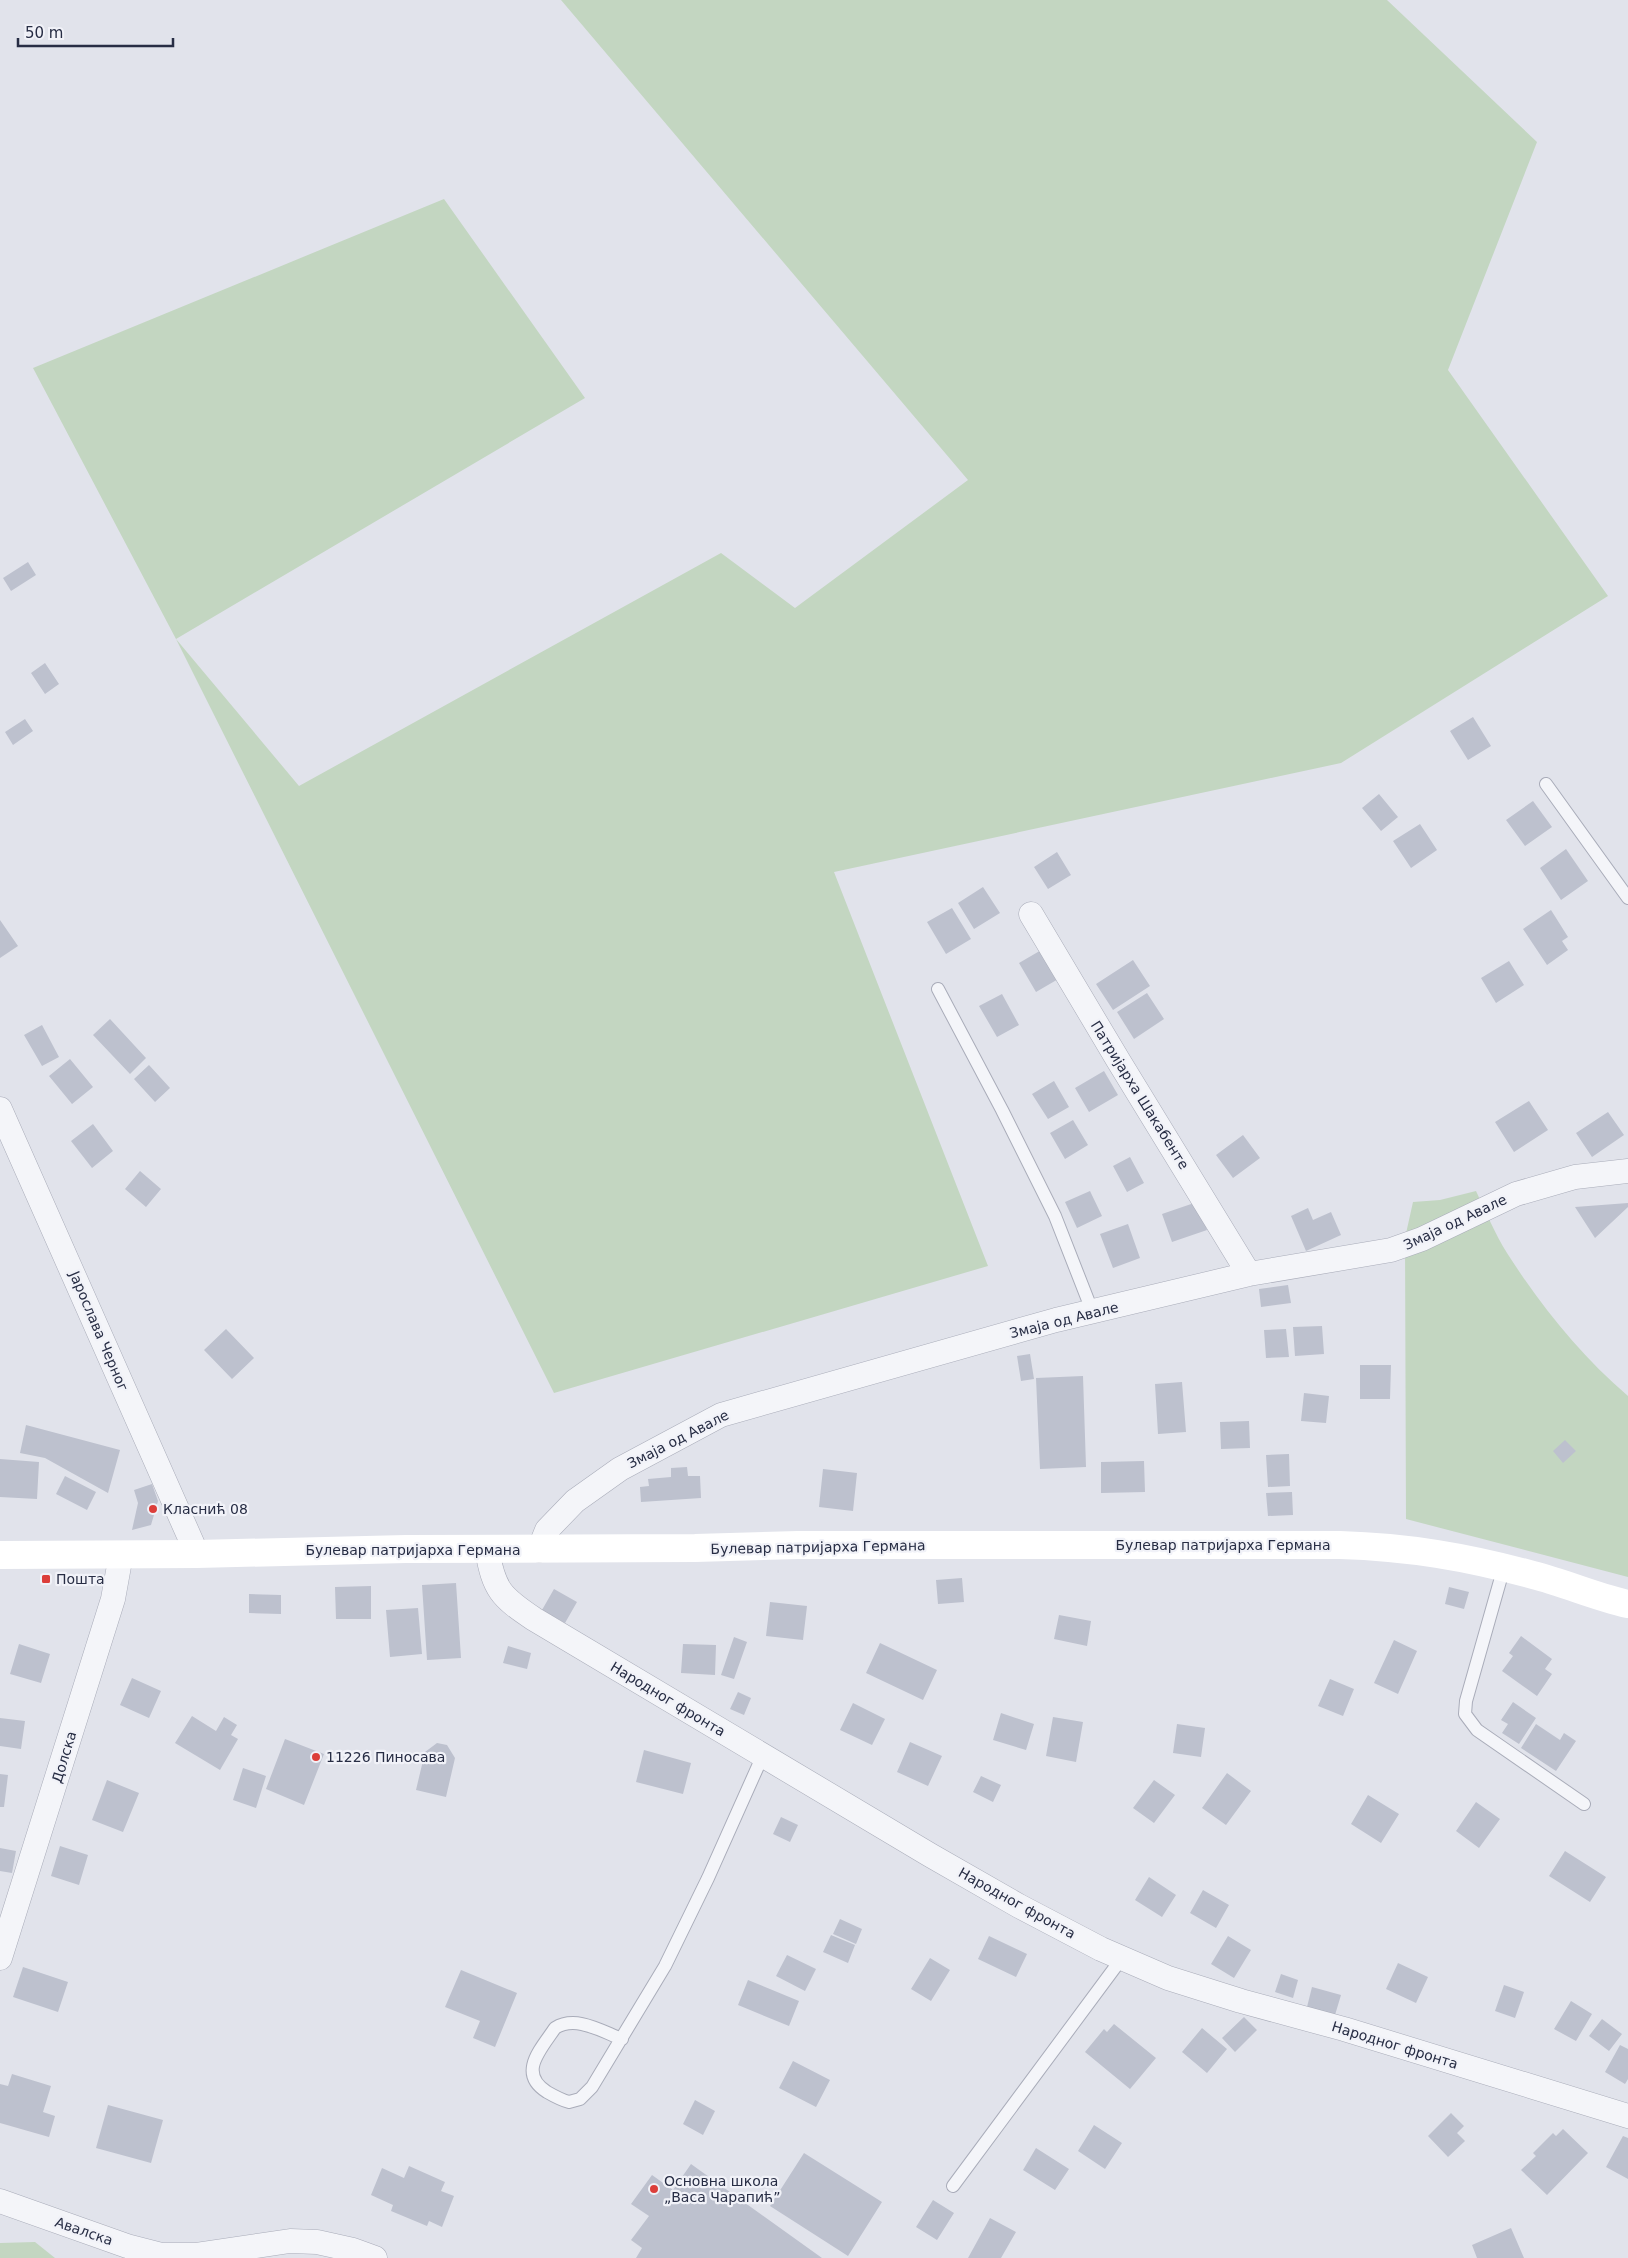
<svg xmlns="http://www.w3.org/2000/svg" width="1628" height="2258" viewBox="0 0 1628 2258" font-family="'DejaVu Sans',sans-serif">
	<style>
		.green { fill: #c3d6c1 }
		.building { fill: #bdc1ce }
		.lines { fill: none; stroke-linecap: round; stroke-linejoin: round }
		.lane-casing { stroke: #a9acb9; stroke-width: 14 }
		.street-casing { stroke: #a9acb9; stroke-width: 25 }
		.lane { stroke: #f4f5f9; stroke-width: 12 }
		.street { stroke: #f4f5f9; stroke-width: 24 }
		.secondary { stroke: #fff; stroke-width: 28 }
		.poi-dot { fill: #dc3e3a; stroke: #f1f2f8; stroke-width: 2 }
		.labels { text-anchor: middle; dominant-baseline: central; stroke-width: 4.5; stroke-linejoin: round; paint-order: stroke }
		.street-label { font-size: 14px; fill: #272d44; stroke: #f1f2f8 }
		.poi-label { font-size: 14px; fill: #272d44; stroke: #f1f2f8; text-anchor: start }
	</style>
	<rect width="100%" height="100%" fill="#e1e3eb"/>
	<!-- green -->
	<path class="green" d="M 561,0 L 1387,0 L 1537,142 L 1448,370 L 1608,596 L 1341,763 L 834,872 L 988,1266 L 554,1393 L 176,639 L 33,368 L 444,199 L 585,398 L 176,639 L 299,786 L 721,553 L 795,608 L 968,480 Z
		M 1476,1191 C 1486,1212 1495,1234 1507,1253 C 1541,1306 1580,1355 1628,1396 L 1628,1577 L 1406,1519 L 1405,1238 L 1413,1202 L 1440,1200 Z
		M 35,2242 L 55,2258 L 0,2258 L 0,2243 Z"/>
	<!-- building -->
	<path class="building" d="M 28,562 L 36,575 L 11,591 L 3,578 Z
		M 45,663 L 59,684 L 45,694 L 31,673 Z
		M 1473,717 L 1491,746 L 1468,760 L 1450,731 Z
		M 25,719 L 33,731 L 13,745 L 5,732 Z
		M 1379,794 L 1398,817 L 1381,831 L 1362,808 Z
		M 1533,801 L 1552,827 L 1525,846 L 1506,820 Z
		M 1420,824 L 1437,850 L 1411,868 L 1393,841 Z
		M 1566,849 L 1588,881 L 1561,900 L 1540,868 Z
		M 1057,852 L 1071,875 L 1048,889 L 1034,867 Z
		M 983,887 L 1000,913 L 974,929 L 958,903 Z
		M 952,908 L 971,939 L 946,954 L 927,922 Z
		M 1551,910 L 1568,937 L 1562,941 L 1568,950 L 1547,965 L 1523,929 Z
		M 0,920 L 18,946 L 0,958 Z
		M 1043,949 L 1060,978 L 1036,992 L 1019,963 Z
		M 1133,960 L 1150,986 L 1113,1010 L 1096,984 Z
		M 1509,961 L 1524,985 L 1496,1003 L 1481,978 Z
		M 1147,993 L 1164,1019 L 1134,1039 L 1117,1012 Z
		M 1002,994 L 1019,1025 L 997,1037 L 979,1006 Z
		M 110,1019 L 146,1058 L 130,1074 L 93,1035 Z
		M 42,1025 L 59,1057 L 42,1066 L 24,1035 Z
		M 70,1059 L 93,1087 L 72,1104 L 49,1076 Z
		M 149,1065 L 170,1088 L 155,1102 L 134,1079 Z
		M 1104,1071 L 1118,1095 L 1089,1112 L 1075,1088 Z
		M 1054,1081 L 1069,1107 L 1048,1119 L 1032,1094 Z
		M 1529,1101 L 1548,1130 L 1514,1152 L 1495,1122 Z
		M 1608,1112 L 1624,1135 L 1592,1157 L 1576,1133 Z
		M 1073,1120 L 1088,1145 L 1065,1159 L 1050,1133 Z
		M 93,1124 L 113,1151 L 92,1168 L 71,1141 Z
		M 1243,1135 L 1260,1158 L 1233,1178 L 1216,1155 Z
		M 1130,1157 L 1144,1183 L 1127,1192 L 1113,1166 Z
		M 140,1171 L 161,1189 L 146,1207 L 125,1189 Z
		M 1090,1191 L 1102,1216 L 1077,1228 L 1065,1202 Z
		M 1197,1202 L 1207,1230 L 1172,1242 L 1162,1214 Z
		M 1628,1203 L 1628,1207 L 1595,1238 L 1575,1207 Z
		M 1308,1208 L 1313,1220 L 1331,1212 L 1341,1235 L 1306,1251 L 1291,1216 Z
		M 1128,1224 L 1140,1258 L 1113,1268 L 1100,1234 Z
		M 1288,1285 L 1291,1303 L 1261,1307 L 1259,1289 Z
		M 1322,1326 L 1324,1354 L 1295,1356 L 1293,1327 Z
		M 226,1329 L 254,1358 L 232,1379 L 204,1350 Z
		M 1286,1329 L 1289,1357 L 1266,1358 L 1264,1330 Z
		M 1030,1354 L 1034,1379 L 1021,1381 L 1017,1356 Z
		M 1360,1365 L 1391,1365 L 1390,1399 L 1360,1399 Z
		M 1083,1376 L 1086,1467 L 1040,1469 L 1036,1378 Z
		M 1182,1382 L 1186,1432 L 1158,1434 L 1155,1384 Z
		M 1304,1393 L 1329,1396 L 1326,1423 L 1301,1421 Z
		M 1249,1421 L 1250,1448 L 1221,1449 L 1220,1422 Z
		M 26,1425 L 120,1450 L 108,1493 L 45,1458 L 20,1453 Z
		M 1565,1440 L 1576,1451 L 1563,1463 L 1553,1451 Z
		M 1289,1454 L 1290,1486 L 1268,1487 L 1266,1455 Z
		M 0,1459 L 39,1462 L 37,1499 L 0,1497 Z
		M 1144,1461 L 1145,1492 L 1101,1493 L 1101,1462 Z
		M 687,1467 L 688,1476 L 700,1476 L 701,1498 L 641,1502 L 640,1487 L 649,1486 L 648,1479 L 671,1477 L 671,1468 Z
		M 823,1469 L 857,1473 L 853,1511 L 819,1507 Z
		M 65,1476 L 96,1492 L 87,1510 L 56,1494 Z
		M 152,1484 L 158,1501 L 151,1525 L 132,1530 L 138,1503 L 134,1490 Z
		M 1292,1492 L 1293,1515 L 1268,1516 L 1266,1493 Z
		M 962,1578 L 964,1602 L 938,1604 L 936,1580 Z
		M 456,1583 L 461,1658 L 427,1660 L 422,1585 Z
		M 371,1586 L 371,1619 L 336,1619 L 335,1587 Z
		M 1449,1587 L 1469,1592 L 1464,1609 L 1445,1604 Z
		M 554,1589 L 577,1602 L 565,1623 L 542,1610 Z
		M 249,1594 L 281,1595 L 281,1614 L 249,1613 Z
		M 770,1602 L 807,1606 L 803,1640 L 766,1636 Z
		M 418,1608 L 422,1654 L 390,1657 L 386,1610 Z
		M 1059,1615 L 1091,1621 L 1087,1646 L 1054,1639 Z
		M 1521,1636 L 1552,1659 L 1545,1669 L 1552,1674 L 1537,1696 L 1502,1671 L 1513,1656 L 1509,1653 Z
		M 734,1637 L 747,1642 L 734,1679 L 721,1675 Z
		M 1394,1640 L 1417,1651 L 1398,1694 L 1374,1683 Z
		M 880,1643 L 937,1670 L 923,1700 L 866,1673 Z
		M 19,1644 L 50,1654 L 41,1683 L 10,1674 Z
		M 683,1644 L 716,1645 L 715,1675 L 681,1673 Z
		M 508,1646 L 531,1653 L 527,1669 L 503,1663 Z
		M 132,1678 L 161,1691 L 149,1718 L 120,1705 Z
		M 1330,1679 L 1354,1689 L 1343,1716 L 1318,1706 Z
		M 738,1692 L 751,1698 L 744,1715 L 730,1709 Z
		M 1513,1702 L 1536,1718 L 1519,1744 L 1502,1733 L 1508,1724 L 1501,1720 Z
		M 853,1703 L 885,1719 L 872,1745 L 840,1730 Z
		M 1001,1713 L 1034,1724 L 1026,1750 L 993,1740 Z
		M 192,1716 L 216,1731 L 224,1717 L 237,1725 L 231,1735 L 238,1739 L 220,1770 L 175,1743 Z
		M 1053,1717 L 1083,1722 L 1076,1762 L 1046,1756 Z
		M 0,1718 L 25,1721 L 21,1749 L 0,1746 Z
		M 1177,1724 L 1205,1728 L 1201,1757 L 1173,1753 Z
		M 1536,1724 L 1560,1740 L 1564,1733 L 1576,1741 L 1556,1771 L 1521,1748 Z
		M 285,1739 L 324,1754 L 304,1805 L 266,1789 Z
		M 910,1742 L 942,1756 L 928,1786 L 897,1772 Z
		M 437,1743 L 447,1745 L 455,1758 L 446,1797 L 416,1790 L 425,1752 Z
		M 644,1750 L 691,1763 L 683,1794 L 636,1782 Z
		M 243,1768 L 266,1776 L 256,1808 L 233,1800 Z
		M 1227,1773 L 1251,1791 L 1226,1825 L 1202,1808 Z
		M 0,1774 L 8,1775 L 4,1807 L 0,1807 Z
		M 981,1776 L 1001,1785 L 993,1802 L 973,1792 Z
		M 107,1780 L 139,1793 L 123,1832 L 92,1820 Z
		M 1154,1780 L 1175,1795 L 1154,1823 L 1133,1808 Z
		M 1368,1795 L 1399,1814 L 1381,1843 L 1351,1824 Z
		M 1476,1802 L 1500,1819 L 1479,1848 L 1456,1831 Z
		M 781,1817 L 798,1825 L 790,1842 L 773,1834 Z
		M 60,1846 L 88,1855 L 79,1885 L 51,1876 Z
		M 0,1848 L 16,1851 L 12,1873 L 0,1871 Z
		M 1565,1851 L 1606,1877 L 1590,1902 L 1549,1876 Z
		M 1149,1877 L 1176,1895 L 1162,1917 L 1135,1900 Z
		M 1203,1890 L 1229,1905 L 1216,1928 L 1190,1913 Z
		M 840,1919 L 862,1929 L 856,1944 L 833,1934 Z
		M 831,1935 L 855,1945 L 848,1963 L 823,1952 Z
		M 989,1936 L 1027,1954 L 1016,1977 L 978,1959 Z
		M 1228,1936 L 1251,1950 L 1234,1978 L 1211,1964 Z
		M 787,1955 L 816,1969 L 805,1991 L 776,1976 Z
		M 930,1958 L 950,1970 L 931,2001 L 911,1989 Z
		M 1398,1963 L 1428,1977 L 1416,2003 L 1386,1989 Z
		M 23,1967 L 68,1982 L 58,2012 L 13,1997 Z
		M 461,1970 L 517,1993 L 495,2047 L 473,2038 L 480,2021 L 445,2007 Z
		M 1281,1974 L 1298,1980 L 1293,1998 L 1275,1992 Z
		M 748,1980 L 799,2001 L 789,2026 L 738,2005 Z
		M 1504,1985 L 1524,1992 L 1515,2018 L 1495,2011 Z
		M 1312,1987 L 1341,1995 L 1335,2015 L 1307,2007 Z
		M 1571,2001 L 1592,2014 L 1576,2041 L 1554,2029 Z
		M 1244,2017 L 1257,2030 L 1235,2052 L 1222,2038 Z
		M 1602,2019 L 1622,2034 L 1609,2051 L 1589,2036 Z
		M 1114,2024 L 1156,2058 L 1130,2089 L 1085,2052 L 1104,2029 L 1107,2032 Z
		M 1202,2028 L 1227,2049 L 1207,2073 L 1182,2052 Z
		M 1620,2045 L 1628,2049 L 1628,2079 L 1625,2084 L 1605,2072 Z
		M 793,2061 L 830,2080 L 816,2107 L 779,2088 Z
		M 12,2074 L 51,2086 L 43,2112 L 55,2116 L 49,2137 L 0,2123 L 0,2084 L 8,2086 Z
		M 695,2100 L 715,2111 L 703,2135 L 683,2124 Z
		M 108,2105 L 163,2120 L 151,2163 L 96,2148 Z
		M 1451,2113 L 1464,2126 L 1457,2133 L 1465,2141 L 1448,2157 L 1428,2136 Z
		M 1094,2125 L 1122,2143 L 1105,2169 L 1078,2151 Z
		M 1563,2129 L 1588,2153 L 1547,2195 L 1521,2170 L 1536,2156 L 1533,2153 L 1553,2133 L 1556,2136 Z
		M 1623,2136 L 1628,2138 L 1628,2179 L 1606,2167 Z
		M 1036,2148 L 1069,2169 L 1055,2190 L 1023,2170 Z
		M 804,2153 L 882,2202 L 848,2256 L 770,2206 Z
		M 691,2164 L 822,2258 L 636,2258 L 642,2248 L 631,2240 L 649,2216 L 631,2204 L 652,2175 L 673,2190 Z
		M 409,2166 L 445,2182 L 441,2191 L 454,2196 L 442,2227 L 429,2221 L 427,2226 L 391,2211 L 393,2205 L 371,2195 L 382,2168 L 404,2178 Z
		M 933,2200 L 954,2213 L 937,2240 L 916,2227 Z
		M 990,2218 L 1016,2232 L 1001,2258 L 968,2258 Z
		M 1511,2228 L 1524,2258 L 1477,2258 L 1472,2245 Z"/>
	<g class="lines">
		<defs>
			<path id="lane" d="M 1546,784 L 1628,898
				M 938,989 L 1002,1110 L 1055,1216 L 1093,1313
				M 1504,1567 L 1466,1701 L 1465,1714 L 1477,1730 L 1584,1804
				M 622,2039 C 601,2031 576,2015 555,2028 C 541,2049 517,2073 547,2092 C 554,2096 561,2100 569,2102 L 580,2099 L 592,2087 L 665,1966 L 708,1878 L 763,1755
				M 953,2186 L 1122,1958"/>
			<path id="street" d="M 1031,914 L 1118,1060 L 1249,1274
				M 0,1109 L 197,1554
				M 487,1550 C 494,1590 501,1597 534,1619 L 930,1855 L 1019,1906 L 1101,1949 L 1168,1978 L 1241,2001 L 1344,2029 L 1628,2116
				M 539,1550 L 547,1530 L 575,1501 L 620,1469 L 721,1415 L 1056,1320 L 1249,1274 L 1391,1250 L 1422,1239 L 1516,1194 L 1575,1177 L 1628,1171
				M 0,1958 L 113,1599 L 121,1555
				M 0,2201 L 127,2246 L 162,2255 L 195,2255 L 290,2241 L 317,2242 L 353,2250 L 375,2258"/>
		</defs>
		<!-- lane casing -->
		<use href="#lane" class="lane-casing"/>
		<!-- street casing -->
		<use href="#street" class="street-casing"/>
		<!-- lane -->
		<use href="#lane" class="lane"/>
		<!-- street -->
		<use href="#street" class="street"/>
		<!-- secondary -->
		<path class="secondary" d="M 0,1555 L 197,1554 L 406,1549 L 695,1548 L 798,1545 L 1340,1545 C 1408,1547 1467,1557 1533,1575 C 1565,1583 1596,1597 1628,1604"/>
	</g>
	<!-- markers -->
	<g class="poi-dot">
		<circle cx="153" cy="1509" r="5"/>
		<rect x="41" y="1574" width="10" height="10" rx="2.5"/>
		<circle cx="316" cy="1757" r="5"/>
		<circle cx="654" cy="2189" r="5"/>
	</g>
	<g class="labels">
		<!-- street labels -->
		<g class="street-label">
			<text transform="translate(1140 1095) rotate(58)">Патријарха Шакабенте</text>
			<text transform="translate(1455 1222) rotate(-25)">Змаја од Авале</text>
			<text transform="translate(1064 1320) rotate(-14)">Змаја од Авале</text>
			<text transform="translate(99 1331) rotate(67)">Јарослава Черног</text>
			<text transform="translate(678 1439) rotate(-27)">Змаја од Авале</text>
			<text x="1223" y="1545">Булевар патријарха Германа</text>
			<text transform="translate(818 1547) rotate(-1)">Булевар патријарха Германа</text>
			<text x="413" y="1550">Булевар патријарха Германа</text>
			<text transform="translate(668 1699) rotate(31)">Народног фронта</text>
			<text transform="translate(64 1757) rotate(-73)">Долска</text>
			<text transform="translate(1017 1903) rotate(29)">Народног фронта</text>
			<text transform="translate(1395 2045) rotate(17)">Народног фронта</text>
			<text transform="translate(84 2231) rotate(19)">Авалска</text>
		</g>
		<!-- poi labels -->
		<g class="poi-label">
			<text x="163" y="1509">Класнић 08</text>
			<text x="56" y="1579">Пошта</text>
			<text x="326" y="1757">11226 Пиносава</text>
			<text x="664" y="2181">Основна школа<tspan x="664" dy="16">„Васа Чарапић”</tspan></text>
		</g>
	</g>
	<!-- scale -->
	<path d="M18 38v8h155v-8" fill="none" stroke="#272d44" stroke-width="2.5"/>
	<text x="25" y="38" font-size="15" fill="#272d44" stroke="#f1f2f8" stroke-width="4" paint-order="stroke">50 m</text>
</svg>
